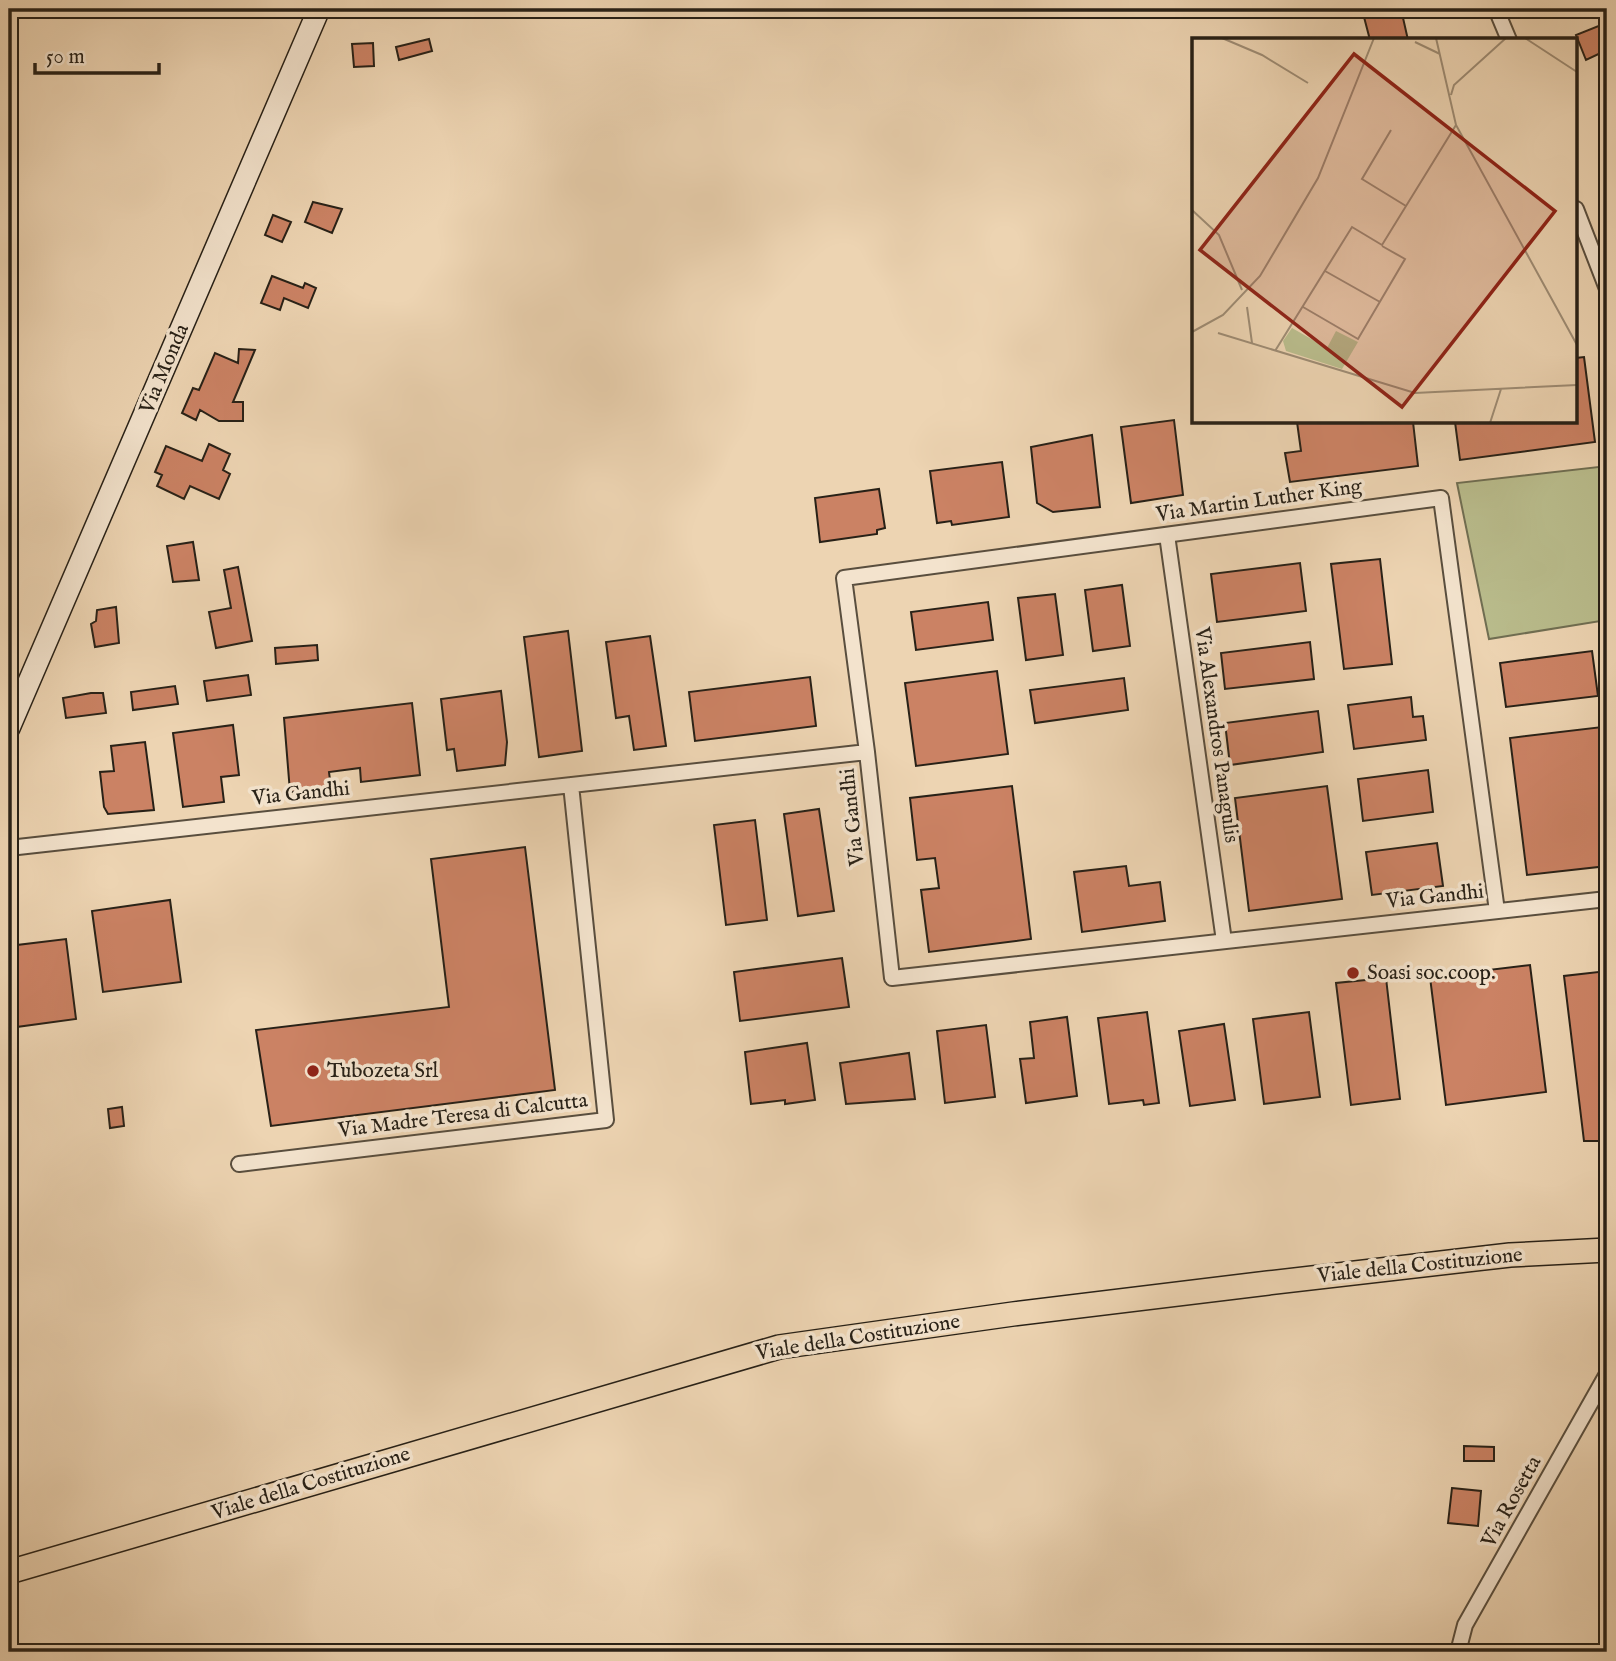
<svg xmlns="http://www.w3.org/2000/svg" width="1616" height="1661" viewBox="0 0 1616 1661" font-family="'IM FELL English',serif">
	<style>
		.green { fill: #b9bc8c; stroke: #706e52; stroke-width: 2 }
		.building { fill: #cb8264; stroke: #282117; stroke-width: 2 }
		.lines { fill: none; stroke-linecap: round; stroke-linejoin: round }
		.minor-casing { stroke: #594e3e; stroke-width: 18 }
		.secondary-casing { stroke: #282117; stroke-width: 24 }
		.primary-casing { stroke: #282117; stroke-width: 26 }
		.minor { stroke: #f3e3cd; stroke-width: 14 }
		.secondary { stroke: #f3e3cd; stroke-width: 21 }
		.primary { stroke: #edd4b2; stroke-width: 23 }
		.poi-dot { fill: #8f2418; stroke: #f3e3cd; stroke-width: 2.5 }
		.labels { text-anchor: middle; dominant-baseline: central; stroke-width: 7; stroke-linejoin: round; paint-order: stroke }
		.street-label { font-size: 21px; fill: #282117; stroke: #f3e3cd }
		.poi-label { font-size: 21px; fill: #282117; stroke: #f3e3cd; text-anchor: start }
		.inset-road { fill: none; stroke: #9e8c74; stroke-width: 2 }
		.view { fill: #8f2418; fill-opacity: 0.15; stroke: #8f2418; stroke-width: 3.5 }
		.inset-edge { fill: none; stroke: #282117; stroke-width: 3.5 }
	</style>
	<rect width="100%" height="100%" fill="#edd4b2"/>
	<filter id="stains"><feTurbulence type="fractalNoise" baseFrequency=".00286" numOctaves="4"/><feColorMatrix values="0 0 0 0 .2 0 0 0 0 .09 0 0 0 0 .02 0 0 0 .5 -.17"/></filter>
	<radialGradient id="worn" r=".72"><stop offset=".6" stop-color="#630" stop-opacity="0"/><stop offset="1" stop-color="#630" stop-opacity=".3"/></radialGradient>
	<!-- green -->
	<path class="green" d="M 1607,466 L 1607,620 L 1489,639 L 1457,483 Z"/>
	<!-- building -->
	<path class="building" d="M 1401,9 L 1408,40 L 1370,40 L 1364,17 Z
		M 1601,25 L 1604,32 L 1607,31 L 1607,50 L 1586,60 L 1576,35 Z
		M 429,39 L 432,51 L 399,60 L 396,47 Z
		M 373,43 L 374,66 L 354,67 L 352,44 Z
		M 313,202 L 342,209 L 332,233 L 305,222 Z
		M 273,215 L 291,222 L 282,242 L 265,235 Z
		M 272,276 L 303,288 L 305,283 L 316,288 L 308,308 L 284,298 L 280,310 L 261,303 Z
		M 239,349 L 255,350 L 233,402 L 243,402 L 243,421 L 219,421 L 200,410 L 196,420 L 182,413 L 193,388 L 199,390 L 215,353 L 238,363 Z
		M 1584,357 L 1595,442 L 1460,460 L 1455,422 L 1576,422 L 1576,358 Z
		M 1174,420 L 1183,495 L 1131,503 L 1121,427 Z
		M 1297,422 L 1413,422 L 1418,466 L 1290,482 L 1285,453 L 1301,451 Z
		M 1092,435 L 1100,507 L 1053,512 L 1037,503 L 1031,447 Z
		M 209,444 L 230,454 L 223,470 L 230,474 L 219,499 L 190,486 L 184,499 L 157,486 L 162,475 L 155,472 L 166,446 L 202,461 Z
		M 1002,462 L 1009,517 L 952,525 L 951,521 L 937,523 L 930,471 Z
		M 879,489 L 885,528 L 877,530 L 877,534 L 820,542 L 815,498 Z
		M 193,542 L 199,580 L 173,582 L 167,546 Z
		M 1380,559 L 1392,664 L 1344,669 L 1331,564 Z
		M 1300,563 L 1306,611 L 1217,622 L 1211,574 Z
		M 238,567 L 252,641 L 216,648 L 209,612 L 231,608 L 224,570 Z
		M 1122,585 L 1130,646 L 1093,651 L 1085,590 Z
		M 1055,594 L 1063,655 L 1026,660 L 1018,598 Z
		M 988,602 L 993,640 L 916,650 L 911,612 Z
		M 116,607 L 119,643 L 95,647 L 91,624 L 96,621 L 97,610 Z
		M 568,631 L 582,751 L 539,757 L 524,637 Z
		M 650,636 L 666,746 L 634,750 L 629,716 L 616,718 L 606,642 Z
		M 1310,642 L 1314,679 L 1225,689 L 1221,653 Z
		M 317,645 L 318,660 L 276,664 L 275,648 Z
		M 1592,651 L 1598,696 L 1506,707 L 1500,663 Z
		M 997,671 L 1008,754 L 916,766 L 905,683 Z
		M 248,675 L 251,695 L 207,701 L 204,681 Z
		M 810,677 L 816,726 L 695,741 L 689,692 Z
		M 1124,678 L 1128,710 L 1035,723 L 1030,690 Z
		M 175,686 L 178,704 L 133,710 L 131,692 Z
		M 501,691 L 507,742 L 505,765 L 457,771 L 454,749 L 447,750 L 441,699 Z
		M 91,693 L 103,693 L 106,713 L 66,718 L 63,698 Z
		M 1411,697 L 1413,717 L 1423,716 L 1426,740 L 1354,749 L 1348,705 Z
		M 412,703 L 420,775 L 361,782 L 360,768 L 329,772 L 331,788 L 290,792 L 284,718 Z
		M 1318,711 L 1323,752 L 1230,765 L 1225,723 Z
		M 233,725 L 239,775 L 221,777 L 224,802 L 183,807 L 173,733 Z
		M 1602,727 L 1607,772 L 1607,866 L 1527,875 L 1510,738 Z
		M 145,742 L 154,810 L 108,814 L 104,807 L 100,772 L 114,771 L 111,746 Z
		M 1428,770 L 1433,812 L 1363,821 L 1358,779 Z
		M 1012,786 L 1031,939 L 929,952 L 921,890 L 939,888 L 935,858 L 917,860 L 910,798 Z
		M 1327,786 L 1342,899 L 1249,911 L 1235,798 Z
		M 819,809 L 834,911 L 798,916 L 784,814 Z
		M 755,820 L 767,920 L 726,925 L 714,825 Z
		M 1437,843 L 1443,886 L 1372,895 L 1366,852 Z
		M 525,847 L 555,1090 L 271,1126 L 256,1030 L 449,1007 L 431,859 Z
		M 1126,866 L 1129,886 L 1160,882 L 1165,921 L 1082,932 L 1074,872 Z
		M 170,900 L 181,982 L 103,992 L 92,911 Z
		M 66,939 L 76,1019 L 9,1028 L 9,946 Z
		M 842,958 L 849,1007 L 740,1021 L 734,972 Z
		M 1530,965 L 1546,1092 L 1446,1105 L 1430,977 Z
		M 1607,971 L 1607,1141 L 1584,1141 L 1564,976 Z
		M 1386,978 L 1400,1099 L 1351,1105 L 1336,983 Z
		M 1147,1012 L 1159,1103 L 1144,1105 L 1143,1100 L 1109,1104 L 1098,1018 Z
		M 1309,1012 L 1320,1097 L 1264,1104 L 1253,1019 Z
		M 1067,1017 L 1077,1096 L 1026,1103 L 1020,1059 L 1034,1058 L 1030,1022 Z
		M 1224,1024 L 1235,1100 L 1190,1106 L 1179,1031 Z
		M 986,1025 L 995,1097 L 945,1103 L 937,1031 Z
		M 807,1043 L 815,1100 L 785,1104 L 785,1100 L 751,1104 L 745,1052 Z
		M 909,1053 L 915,1099 L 846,1104 L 840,1063 Z
		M 122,1107 L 124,1126 L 110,1128 L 108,1109 Z
		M 1464,1446 L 1494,1447 L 1494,1461 L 1464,1461 Z
		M 1452,1488 L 1481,1491 L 1478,1526 L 1448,1523 Z"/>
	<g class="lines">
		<defs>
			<path id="minor" d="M 1496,9 L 1509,40
				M 1576,209 L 1607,289
				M 1167,535 L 1224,941
				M 867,752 L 844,578 L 1441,498 L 1497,911
				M 9,848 L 867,752 L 892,978 L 1607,899
				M 239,1164 L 606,1120 L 571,785
				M 1458,1652 L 1465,1625 L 1607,1374"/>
			<path id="secondary" d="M 9,728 L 319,9"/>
			<path id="primary" d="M 9,1572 L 779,1347 L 1013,1314 L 1268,1283 L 1510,1255 L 1607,1250"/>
		</defs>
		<!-- minor casing -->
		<use href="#minor" class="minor-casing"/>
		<!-- secondary casing -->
		<use href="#secondary" class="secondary-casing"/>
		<!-- primary casing -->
		<use href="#primary" class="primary-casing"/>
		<!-- minor -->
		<use href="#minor" class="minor"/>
		<!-- secondary -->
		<use href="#secondary" class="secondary"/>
		<!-- primary -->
		<use href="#primary" class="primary"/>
	</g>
	<!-- markers -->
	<g class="poi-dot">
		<circle cx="1353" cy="973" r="7"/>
		<circle cx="313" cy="1071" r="7"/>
	</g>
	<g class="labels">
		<!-- street labels -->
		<g class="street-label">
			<text transform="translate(165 369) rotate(-67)">Via Monda</text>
			<text transform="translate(1259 501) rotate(-8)">Via Martin Luther King</text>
			<text transform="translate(1216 735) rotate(82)">Via Alexandros Panagulis</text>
			<text transform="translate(301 794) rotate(-6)">Via Gandhi</text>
			<text transform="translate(853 817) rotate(-96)">Via Gandhi</text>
			<text transform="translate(1435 897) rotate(-6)">Via Gandhi</text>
			<text transform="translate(463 1116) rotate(-7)">Via Madre Teresa di Calcutta</text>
			<text transform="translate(1420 1266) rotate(-6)">Viale della Costituzione</text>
			<text transform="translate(858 1338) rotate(-9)">Viale della Costituzione</text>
			<text transform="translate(311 1484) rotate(-17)">Viale della Costituzione</text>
			<text transform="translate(1512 1502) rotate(-61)">Via Rosetta</text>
		</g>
		<!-- poi labels -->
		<g class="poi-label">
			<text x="1367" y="973">Soasi soc.coop.</text>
			<text x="327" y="1071">Tubozeta Srl</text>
		</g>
	</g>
	<!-- overview -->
	<g transform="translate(1192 38)">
		<rect width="385" height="385" fill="#edd4b2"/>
		<path d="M 100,290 L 135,310 L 144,293 L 166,304 L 150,331 L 94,313 L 91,303 Z" fill="#b9bc8c"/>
		<path class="inset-road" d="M 30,0 L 70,17 L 116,45M 244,0 L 264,87 L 385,307M 333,0 L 385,34M 223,4 L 248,16M 259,57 L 262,47 L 314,0M 199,92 L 170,141 L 214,168M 0,172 L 27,197 L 50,252M 133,233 L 188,264M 55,269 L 60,305M 111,269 L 166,301 L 213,221 L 190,208M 0,294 L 31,277 L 68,238 L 126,140 L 182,0M 26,295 L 223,355 L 385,347M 83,313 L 160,189 L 190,207 L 264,87M 298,385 L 309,351"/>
		<path class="view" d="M 162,16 L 363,173 L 210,369 L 8,212 Z"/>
		<rect width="385" height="385" class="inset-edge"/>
	</g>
	<!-- margin -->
	<rect width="1616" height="1661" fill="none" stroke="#edd4b2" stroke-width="35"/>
	<rect x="10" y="10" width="1595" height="1640" fill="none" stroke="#282117" stroke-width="3.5"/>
	<rect x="18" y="18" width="1581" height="1626" fill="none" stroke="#282117" stroke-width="2"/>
	<!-- scale -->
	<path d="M35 63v10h124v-10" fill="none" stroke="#282117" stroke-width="3.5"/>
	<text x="46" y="63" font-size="21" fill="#282117" stroke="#f3e3cd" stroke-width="5" paint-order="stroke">50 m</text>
	<rect width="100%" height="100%" filter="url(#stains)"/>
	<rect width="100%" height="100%" fill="url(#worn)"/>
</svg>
